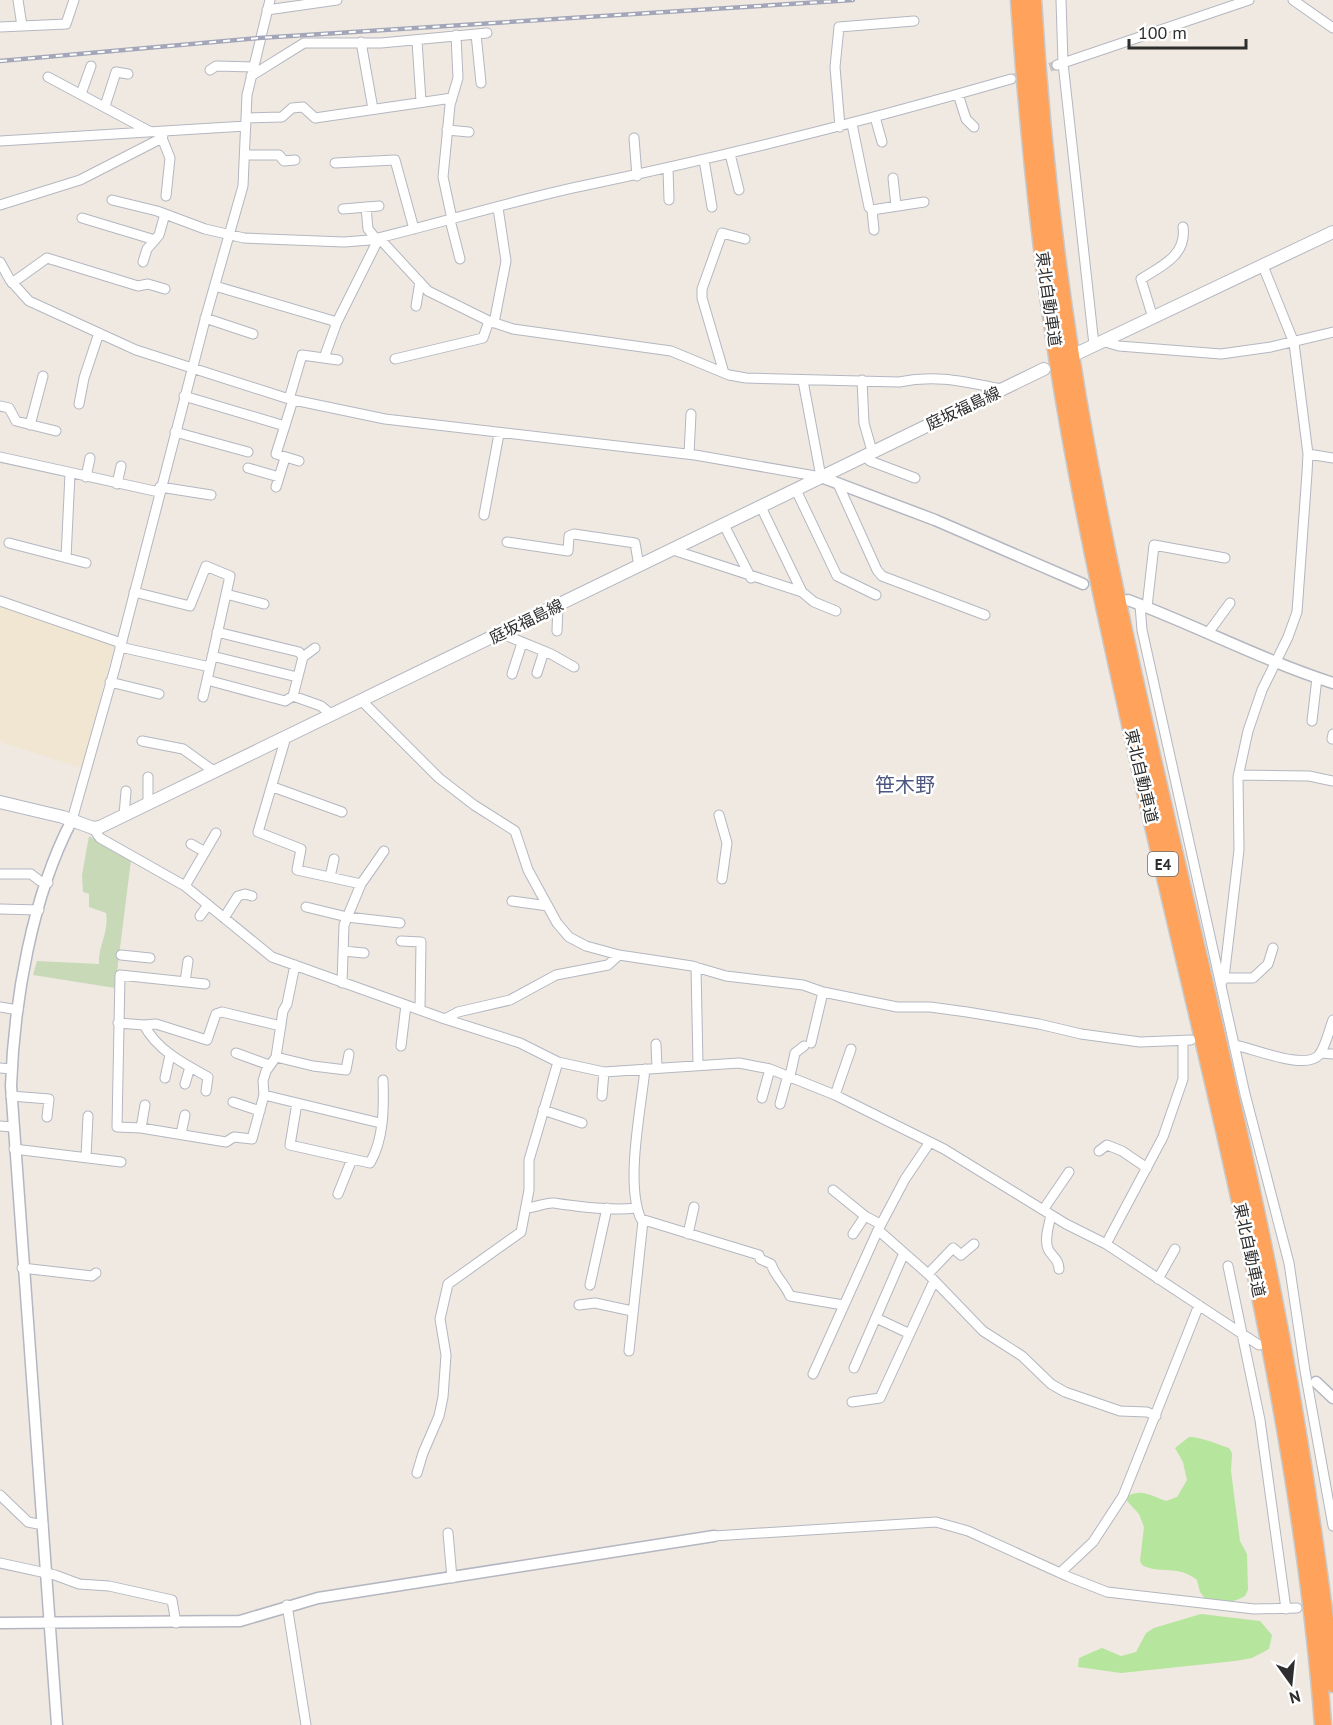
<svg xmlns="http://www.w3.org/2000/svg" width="1333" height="1725" viewBox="0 0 1333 1725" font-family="'PT Sans','Noto Sans JP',sans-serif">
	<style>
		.education { fill: #f0e6d1 }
		.green { fill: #b6e59e }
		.cemetery { fill: #c8d9b8 }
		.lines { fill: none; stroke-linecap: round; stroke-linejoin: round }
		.minor-tunnel { stroke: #c8c4bd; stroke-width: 9; stroke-dasharray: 9 4.5; stroke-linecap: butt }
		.minor-casing { stroke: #b4b7c1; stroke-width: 11 }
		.tertiary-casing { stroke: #b4b7c1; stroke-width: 13 }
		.secondary-casing { stroke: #b4b7c1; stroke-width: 14 }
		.motorway-casing { stroke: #c9c9c9; stroke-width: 19 }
		.minor { stroke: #fff; stroke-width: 9 }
		.tertiary { stroke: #fff; stroke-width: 10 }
		.secondary { stroke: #fff; stroke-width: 12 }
		.motorway { stroke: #ffa35c; stroke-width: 16 }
		.rail-casing { stroke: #a3a6b8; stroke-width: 4.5 }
		.rail { stroke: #fff; stroke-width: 2; stroke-dasharray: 7; stroke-linecap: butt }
		.labels { text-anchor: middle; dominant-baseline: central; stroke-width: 5; stroke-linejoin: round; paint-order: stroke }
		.shield { fill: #fff; stroke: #6d6d6d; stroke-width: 1.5 }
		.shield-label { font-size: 15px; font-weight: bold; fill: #2e2e2e }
		.street-label { font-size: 16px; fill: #2e2e2e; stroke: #fff }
		.quarter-label { font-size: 20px; fill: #4d5680; stroke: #fff }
	</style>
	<rect width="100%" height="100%" fill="#efe9e1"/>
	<!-- education -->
	<path class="education" d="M 0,604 L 114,646 L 82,768 L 0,742 Z"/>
	<!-- green -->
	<path class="green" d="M 1189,1437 C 1202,1437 1216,1444 1229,1448 L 1232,1453 L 1231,1471 L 1240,1541 L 1247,1554 L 1248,1590 L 1245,1596 C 1232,1604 1221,1602 1206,1600 L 1200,1592 L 1197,1580 C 1177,1564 1161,1575 1142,1565 L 1140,1561 L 1144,1527 L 1139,1514 L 1127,1501 L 1128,1496 C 1142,1488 1153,1497 1166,1501 L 1177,1497 L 1187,1480 L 1183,1462 L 1175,1448 Z
		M 1201,1614 L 1260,1621 L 1272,1635 L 1269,1649 L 1252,1658 L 1235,1661 L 1121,1673 L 1078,1667 L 1079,1658 L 1102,1648 L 1121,1656 L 1136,1652 L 1146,1633 L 1154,1628 Z"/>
	<!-- cemetery -->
	<path class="cemetery" d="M 89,836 L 131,860 L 115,988 L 33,975 L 37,961 L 99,964 C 98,946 109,933 106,913 L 89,907 L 89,894 L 83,892 L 82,875 Z"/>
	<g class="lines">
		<!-- minor-tunnel -->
		<path class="minor-tunnel" d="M 1011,79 L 1057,65"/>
		<defs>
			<path id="minor" d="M 18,0 L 22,26
				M 1061,0 L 1063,63 L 1094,345
				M 1293,0 L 1333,28
				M 267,10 L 337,0
				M 0,27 L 66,24 L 74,0
				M 476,34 L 481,83
				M 417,41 L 421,101
				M 361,42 L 373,109
				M 1057,65 L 1249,0
				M 210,70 L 216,66 L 253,67
				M 251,76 L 304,43 L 381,43 L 487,33
				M 48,77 L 149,131
				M 81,94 L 91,66
				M 958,94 L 966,119 L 974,127
				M 105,106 L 116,72 L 128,74
				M 875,117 L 882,142
				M 246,118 L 282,117 L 292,108 L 303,107 L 315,118 L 452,98
				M 852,124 L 869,207 L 872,210 L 874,230
				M 840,127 L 835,67 L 839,27 L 914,21
				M 447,130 L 469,132
				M 164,132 L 162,138 L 170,158 L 166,196
				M 634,138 L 637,176
				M 0,141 L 246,126
				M 730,154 L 739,190
				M 246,155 L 279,155 L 284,161 L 295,160
				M 704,160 L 712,207
				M 335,163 L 395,160 L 414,229
				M 668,169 L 669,200
				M 893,178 L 896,206
				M 112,200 L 157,211 L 205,229 L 244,238 L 344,242 L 370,240 C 441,223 511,201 582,186 C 726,156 869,120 1011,79
				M 0,205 L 80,180 L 162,138
				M 366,207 L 368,229 L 376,239
				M 343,209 L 379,206
				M 872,210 L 924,202
				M 82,218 L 155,240
				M 452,219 L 443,177 L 450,105 L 458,78 L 456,35
				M 450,220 L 460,259
				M 0,262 L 10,280 L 29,301 L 136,350 L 289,399 L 385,419 L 695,455 L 821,477 L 803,381
				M 143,262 L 147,249 L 159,235 L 165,214
				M 12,283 L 47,258 L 138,286 L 148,284 L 165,289
				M 215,286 L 337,322
				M 416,306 L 420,282
				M 205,318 L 253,334
				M 1153,318 L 1141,279 C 1162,266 1187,255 1183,227
				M 494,323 L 506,261 L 498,208
				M 1102,341 L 1119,346 L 1221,354 L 1271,347 L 1333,332
				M 324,358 L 337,322 L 379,238 L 428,291 L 489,321 L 513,329 L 671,351 L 729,375 L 746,378 L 899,382 C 937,374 965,382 1002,389
				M 395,359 L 483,338 L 489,321
				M 724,373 L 702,298 L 702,289 L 722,233 L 745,239
				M 862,380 L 864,423 L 872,451
				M 184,396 L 285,426
				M 289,399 L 302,355 L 338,360
				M 293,400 L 276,454 L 299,461
				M 79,404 L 84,378 L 99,333
				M 0,406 L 9,408 L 16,421 L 56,431
				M 30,425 L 43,376
				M 175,432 L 248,452
				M 689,454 L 691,414
				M 1308,454 L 1333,458
				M 864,455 L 870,461 L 915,478
				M 0,457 L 159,492
				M 248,468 L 279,477
				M 86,477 L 90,458
				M 117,484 L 121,466
				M 838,484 L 877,570 L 882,576 L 985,615
				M 160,487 L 211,495
				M 276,487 L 285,458
				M 796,490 L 837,576 L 876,595
				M 761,507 L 802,592 L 814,602 L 836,611
				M 484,515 L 499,434
				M 724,525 L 751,578
				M 507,542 L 568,551 L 569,536 L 574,534 L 635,543 L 639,566
				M 9,543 L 86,563
				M 673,550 L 802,592
				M 66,558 L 70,474
				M 134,592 L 190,606 L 206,566 L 230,576 L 207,680 L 285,701 L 293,696 L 321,706 L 332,715
				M 226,594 L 264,604
				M 0,601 L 121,643
				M 1140,605 L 1142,630 L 1245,1094 L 1289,1263 L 1305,1371 L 1333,1526
				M 1147,607 L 1154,545 L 1225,558
				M 557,631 L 558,605
				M 217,632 L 299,652 L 303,657 L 293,696
				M 500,633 L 551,654 L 574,667
				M 1208,633 L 1230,603
				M 120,647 L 210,667
				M 212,656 L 297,677
				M 303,657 L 315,648
				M 537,673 L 544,651
				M 512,674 L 522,643
				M 110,682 L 159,694
				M 203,697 L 207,680
				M 361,700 L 439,778 L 474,805 L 515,831 L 528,870 L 557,923 L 569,937 L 586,946 L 619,955 L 692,966 L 726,976 L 803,985 L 823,992 L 897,1007 L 930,1007 L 967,1012 L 1039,1024 L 1081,1034 L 1140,1042 L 1191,1040
				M 1312,721 L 1317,678
				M 286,737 L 258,832 L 301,849 L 297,870 L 361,884
				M 1332,739 L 1333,734
				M 142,741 L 183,749 L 215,772
				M 1239,775 L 1309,776 L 1333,781
				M 148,777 L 148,803
				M 273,787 L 342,812
				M 124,815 L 126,791
				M 719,815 L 727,843 L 722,879
				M 72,820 L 115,668 L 206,316 L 243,186 L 247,95 L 270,0
				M 93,828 L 100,838 L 185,886 L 272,957 L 445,1019 L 520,1043 L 558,1062 L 604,1072 L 739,1063 L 770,1069 L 835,1095 L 944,1149 L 1066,1224 L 1106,1244 L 1259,1345
				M 191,844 L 205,852
				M 0,874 L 31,874 L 40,881 L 48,883
				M 330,877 L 334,859
				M 185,886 L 216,833
				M 512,901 L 548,906
				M 306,907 L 347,917 L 400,923
				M 0,909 L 39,910
				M 200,916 L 208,905
				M 224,918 L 238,896 L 245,894 L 252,896
				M 401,941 L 421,942 L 420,1009
				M 343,951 L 364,953
				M 121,955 L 150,958
				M 696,967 L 698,1064
				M 1224,978 L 1253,978 L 1268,964 L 1273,948
				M 185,982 L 188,961
				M 342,983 L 344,925 L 361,884 L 384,851
				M 205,984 L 120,975 L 117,1127 L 141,1128 L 226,1142 L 234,1137 L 252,1139 L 264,1095 L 263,1081 L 266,1071 L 276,1057 L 283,1011 L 287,1004 L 295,965
				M 1221,984 L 1224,978 L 1239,850 L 1238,777 L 1248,731 L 1262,690 L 1288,637 L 1297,612 L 1307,473 L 1308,454 L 1294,343 L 1263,266
				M 0,1007 L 18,1010
				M 445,1019 L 458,1012 L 510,1000 L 556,975 L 608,965 L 619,955
				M 118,1023 L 144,1025 C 157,1050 184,1064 208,1077 L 206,1091
				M 144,1025 L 156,1024 L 207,1040 L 216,1014 L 222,1012 L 281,1026
				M 811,1043 L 823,992
				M 656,1044 L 657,1068
				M 1234,1045 C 1253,1048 1305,1071 1319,1055 C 1326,1046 1329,1030 1333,1020
				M 401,1046 L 406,1005
				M 236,1053 L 269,1065
				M 1321,1053 L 1333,1054
				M 276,1057 L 313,1066 L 346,1070 L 349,1054
				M 0,1068 L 12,1069
				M 645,1069 C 641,1109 625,1184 641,1219 L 759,1255 L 760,1259 L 771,1264 C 775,1276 785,1284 790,1296 L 843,1305
				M 790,1076 L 795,1053 L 804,1046
				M 165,1078 L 170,1055
				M 185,1084 L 190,1067
				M 264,1095 L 380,1123
				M 835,1095 L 851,1049
				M 11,1096 L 49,1099 L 47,1117
				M 602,1096 L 604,1072
				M 762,1098 L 770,1069
				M 233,1102 L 260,1111
				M 297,1103 L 290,1145 L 370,1163 C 384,1139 384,1107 383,1080
				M 780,1104 L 788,1075
				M 543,1110 L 582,1123
				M 0,1126 L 12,1127
				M 141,1128 L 145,1105
				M 181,1134 L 185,1115
				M 930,1142 L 905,1179 L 878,1230 L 928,1274 L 983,1331 L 1022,1356 L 1051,1384 L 1065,1392 L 1120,1411 L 1147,1412 L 1156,1416
				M 14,1149 L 121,1162
				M 1099,1151 L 1107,1145 L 1122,1151 L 1147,1168
				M 86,1157 L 88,1116
				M 833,1190 L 865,1216 L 880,1224
				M 338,1194 L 352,1159
				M 526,1208 C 535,1208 546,1202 554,1203 C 580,1207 610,1211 636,1208
				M 1043,1210 L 1069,1172
				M 1051,1215 C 1049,1225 1044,1239 1048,1249 C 1052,1257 1059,1259 1059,1269
				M 688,1234 L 694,1207
				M 853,1234 L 865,1216
				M 1106,1244 L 1163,1137 L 1183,1079 L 1183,1041
				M 1228,1266 L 1260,1420 L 1286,1609
				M 22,1268 L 92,1276 L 96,1273
				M 928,1274 L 953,1248 L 961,1255 L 974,1244
				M 1158,1279 L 1175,1249
				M 590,1285 L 607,1208
				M 579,1305 L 595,1303 L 632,1311
				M 876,1318 L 908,1333
				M 629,1351 L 643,1221
				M 854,1368 L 904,1253
				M 813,1374 L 878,1230
				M 852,1402 L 880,1398 L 934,1281
				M 417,1473 L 423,1453 L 439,1416 L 443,1397 L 446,1355 L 440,1319 L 448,1284 L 521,1232 L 529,1190 L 529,1160 L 558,1062
				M 0,1495 L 28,1522 L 43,1525
				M 448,1533 L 452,1578
				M 714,1536 L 936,1522 L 968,1531 L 1069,1577 L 1107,1592 L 1254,1609 L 1297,1608
				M 0,1563 L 55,1575 L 79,1584 L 109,1586 L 172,1600 L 176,1623
				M 1060,1573 L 1093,1542 L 1123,1496 L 1199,1305
				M 287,1605 L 306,1725"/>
			<path id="tertiary" d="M 821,477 L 935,520 L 1083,584
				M 1128,600 C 1197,626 1262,660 1333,683
				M 1316,1382 L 1333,1398
				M 0,1623 L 240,1621 L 318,1598 L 714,1536
				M 57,1725 L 11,1086 C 14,1001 32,896 72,820"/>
			<path id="secondary" d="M 1078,353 L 1333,232
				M 0,802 L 63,817 L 93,828 L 100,827 L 1044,369"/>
			<path id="motorway" d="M 1019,0 C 1027,117 1038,234 1056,350 C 1078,495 1111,639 1143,782 C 1214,1094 1299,1405 1323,1725
				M 1033,0 C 1042,149 1059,297 1086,444 C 1135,706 1204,964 1259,1225 C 1291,1377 1315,1530 1333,1684"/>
		</defs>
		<!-- minor casing -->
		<use href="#minor" class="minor-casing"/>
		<!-- tertiary casing -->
		<use href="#tertiary" class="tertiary-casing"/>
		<!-- secondary casing -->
		<use href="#secondary" class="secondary-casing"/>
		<!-- motorway casing -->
		<use href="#motorway" class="motorway-casing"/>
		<!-- minor -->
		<use href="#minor" class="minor"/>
		<!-- tertiary -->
		<use href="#tertiary" class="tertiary"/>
		<!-- secondary -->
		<use href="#secondary" class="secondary"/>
		<!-- motorway -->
		<use href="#motorway" class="motorway"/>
		<defs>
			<path id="rail" d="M 0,61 L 259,38 L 853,0"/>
		</defs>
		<!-- rail casing -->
		<use href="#rail" class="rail-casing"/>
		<!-- rail -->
		<use href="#rail" class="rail"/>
	</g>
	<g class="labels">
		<!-- shield labels -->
		<rect class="shield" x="1148" y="852" width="30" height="24" rx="4.5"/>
		<g class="shield-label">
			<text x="1163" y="864">E4</text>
		</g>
		<!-- street labels -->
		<g class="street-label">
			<text transform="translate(1049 299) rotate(82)">東北自動車道</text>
			<text transform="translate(963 408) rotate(-25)">庭坂福島線</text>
			<text transform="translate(526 621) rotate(-26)">庭坂福島線</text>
			<text transform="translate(1142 776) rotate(77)">東北自動車道</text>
			<text transform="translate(1250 1250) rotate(78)">東北自動車道</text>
		</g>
		<!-- quarter labels -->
		<g class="quarter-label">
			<text x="905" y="785">笹木野</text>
		</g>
	</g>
	<!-- north arrow -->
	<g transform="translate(1291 1683) rotate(165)" stroke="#ffffff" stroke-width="4.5" paint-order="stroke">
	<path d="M0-4.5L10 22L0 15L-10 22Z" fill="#2e2e2e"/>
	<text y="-9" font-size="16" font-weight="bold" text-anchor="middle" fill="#2e2e2e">N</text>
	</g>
	<!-- scale -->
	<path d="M1129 39v9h117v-9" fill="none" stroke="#2e2e2e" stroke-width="3"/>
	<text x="1138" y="39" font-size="18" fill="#2e2e2e" stroke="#ffffff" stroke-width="4.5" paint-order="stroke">100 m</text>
</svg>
